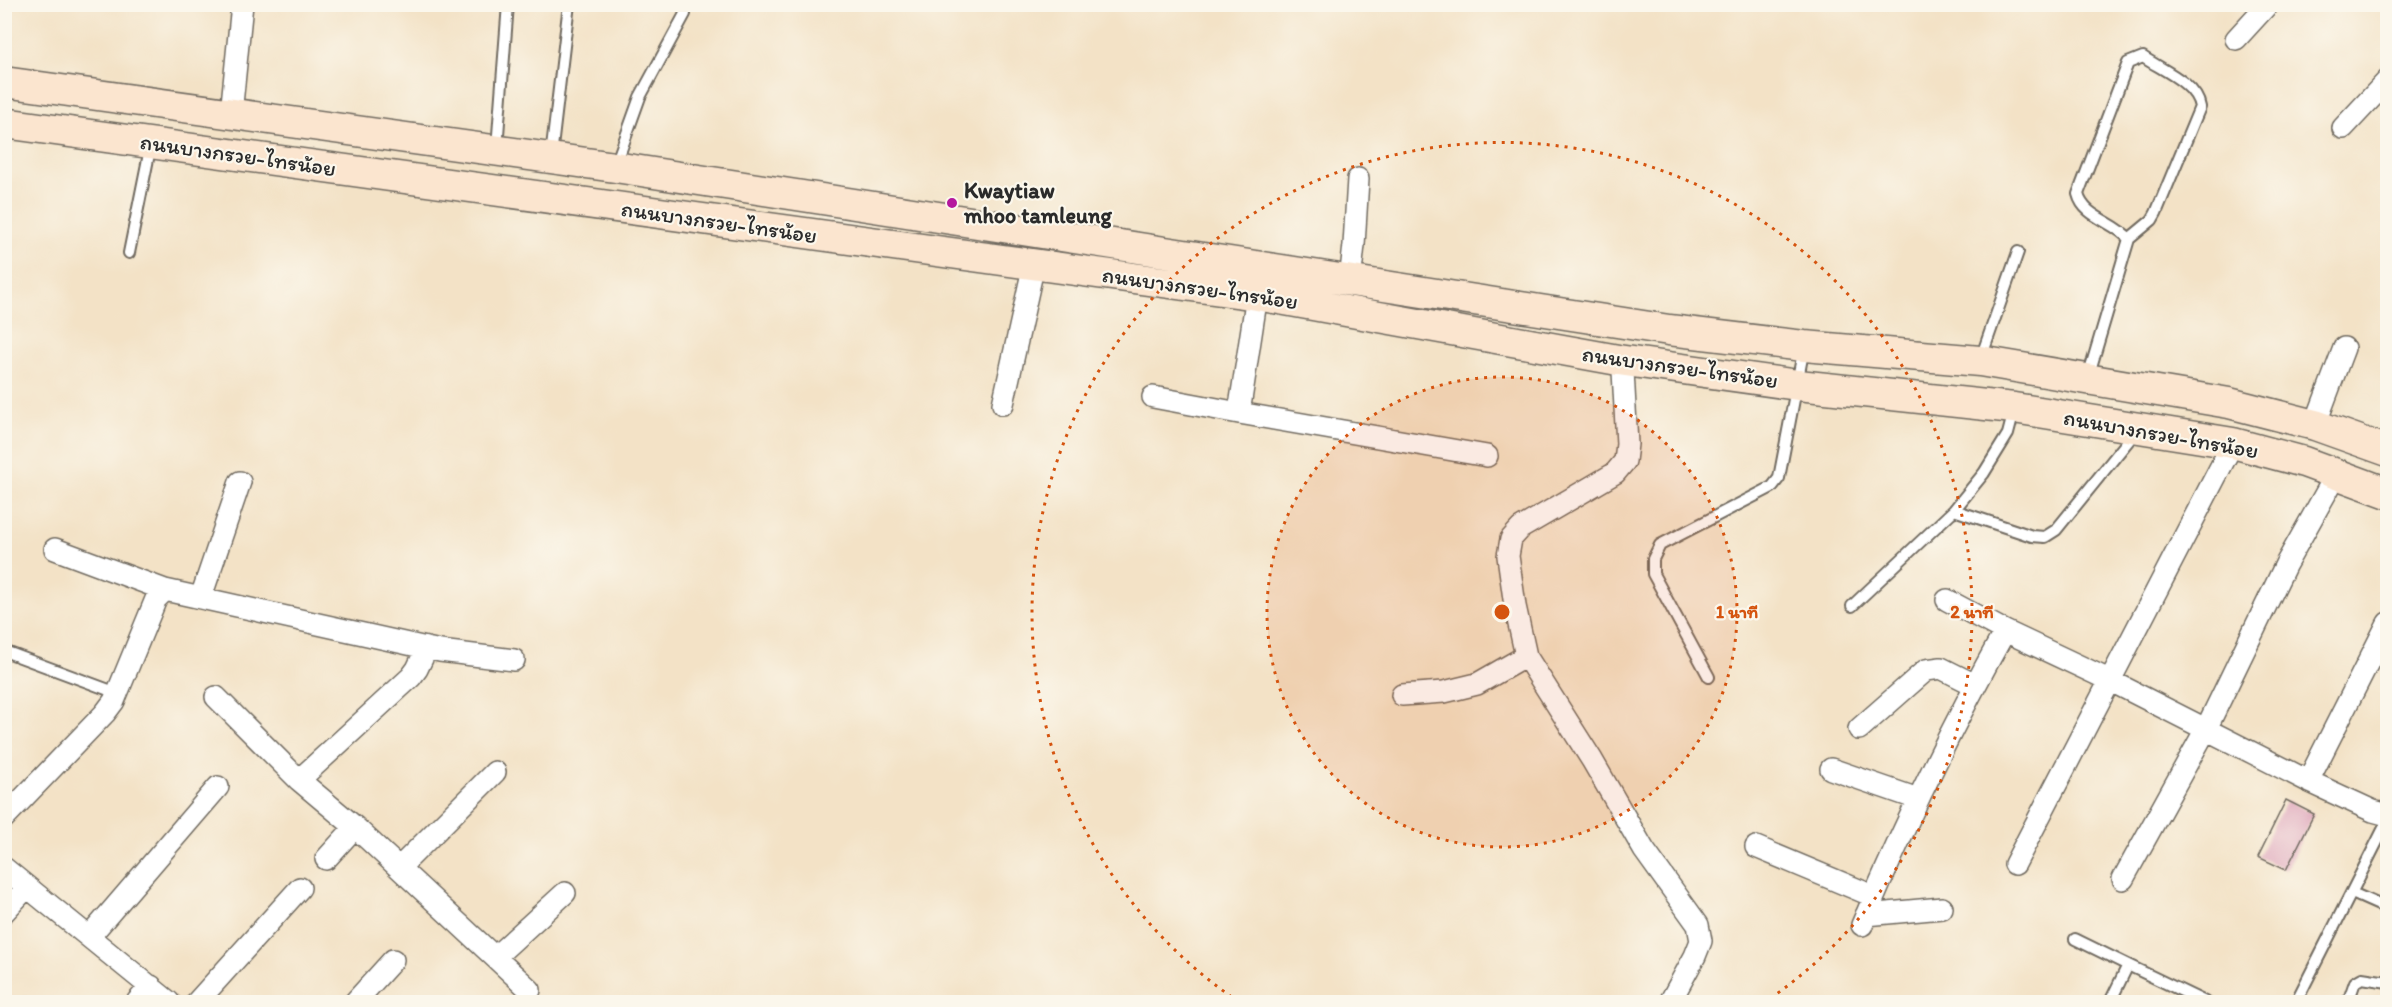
<svg xmlns="http://www.w3.org/2000/svg" width="2392" height="1007" viewBox="0 0 2392 1007" font-family="Itim,'Playpen Sans Thai',sans-serif">
	<style>
		.building { fill: #db9db5 }
		.lines { fill: none; stroke-linecap: round; stroke-linejoin: round }
		.lane-casing { stroke: #716b61; stroke-width: 14 }
		.street-casing { stroke: #716b61; stroke-width: 24 }
		.secondary-casing { stroke: #716b61; stroke-width: 33 }
		.lane { stroke: #fff; stroke-width: 10 }
		.street { stroke: #fff; stroke-width: 21 }
		.secondary { stroke: #fbe5cf; stroke-width: 30 }
		.ring { fill: none; stroke: #d5540f; stroke-width: 3; stroke-dasharray: 3 6 }
		.poi-dot { fill: #b5179e; stroke: #fbf7ec; stroke-width: 2 }
		.labels { text-anchor: middle; dominant-baseline: central; stroke-width: 4.5; stroke-linejoin: round; paint-order: stroke }
		.street-label { font-size: 22px; fill: #2b2b2b; stroke: #fbf7ec }
		.poi-label { font-size: 22px; font-weight: bold; fill: #2b2b2b; stroke: #fbf7ec; text-anchor: start }
		.centre { fill: #d5540f; stroke: #fbf7ec; stroke-width: 3 }
		.ring-label { font-size: 18px; text-anchor: middle; font-weight: bold; fill: #d5540f; stroke: #fbf7ec; stroke-width: 4.5; stroke-linejoin: round; paint-order: stroke }
	</style>
	<rect width="100%" height="100%" fill="#fbf7ec"/>
	<filter id="ink" filterUnits="userSpaceOnUse"><feTurbulence type="fractalNoise" baseFrequency=".0167" numOctaves="2"/><feDisplacementMap in="SourceGraphic" scale="12" xChannelSelector="R" yChannelSelector="G"/><feConvolveMatrix kernelMatrix="1 2 1 2 8 2 1 2 1" color-interpolation-filters="sRGB"/></filter>
	<filter id="wash" filterUnits="userSpaceOnUse"><feTurbulence type="fractalNoise" baseFrequency=".008" numOctaves="4" result="noise"/><feDisplacementMap in="SourceGraphic" scale="24" xChannelSelector="R" yChannelSelector="G"/><feGaussianBlur stdDeviation="1.35" result="paint"/><feColorMatrix in="noise" values="0 0 0 0 0 0 0 0 0 0 0 0 0 0 0 0 0 1.4 0 .05"/><feComposite in="paint" operator="in"/></filter>
	<g filter="url(#wash)">
		<rect width="100%" height="100%" fill="#f3e2c6"/>
		<g id="blocks">
			<!-- building -->
			<path class="building" d="M 2286,800 L 2314,814 L 2286,870 L 2258,857 Z"/>
		</g>
	</g>
	<g filter="url(#ink)">
		<use href="#blocks" fill-opacity="0" stroke="#716b61" stroke-width="1.5"/>
		<g class="lines">
			<defs>
				<path id="lane" d="M 497,148 L 508,4
					M 551,156 L 569,4
					M 616,164 L 640,97 L 685,14 L 683,4
					M 129,253 L 151,144
					M 1980,361 L 2018,252
					M 2088,377 L 2129,239 L 2152,220 L 2156,213 L 2200,107 C 2196,83 2162,70 2143,57 L 2128,63 L 2078,194 C 2084,218 2114,221 2129,239
					M 1954,510 L 2032,536 L 2045,537 L 2056,530 L 2137,430
					M 1852,606 L 1954,510 L 1984,473 L 2008,434 L 2014,411
					M 4,651 L 117,693
					M 1709,677 L 1653,574 L 1653,559 L 1660,545 L 1772,487 L 1779,478 L 1804,347
					M 2352,893 L 2388,909
					M 2075,939 L 2128,965
					M 2110,1002 L 2128,965 L 2205,1002
					M 2296,1002 L 2388,820
					M 2348,1002 L 2355,982 L 2362,978 L 2388,982"/>
				<path id="street" d="M 2236,39 L 2268,4
					M 231,114 L 242,4
					M 2343,128 L 2388,80
					M 1350,281 L 1354,245 L 1358,179
					M 1257,295 L 1239,413 L 1487,456
					M 1618,360 L 1623,371 L 1627,444 L 1625,461 L 1615,473 L 1521,528 L 1511,539 L 1508,556 L 1515,606 L 1526,656 L 1592,760 L 1644,850 L 1698,925 L 1701,941 L 1695,956 L 1670,1002
					M 1153,397 L 1239,413
					M 1003,404 L 1034,264
					M 2315,425 L 2344,348
					M 55,549 L 165,590 L 440,651 L 514,660
					M 201,597 L 240,482
					M 1947,600 L 2005,631 L 2109,680 L 2308,781 L 2373,811 L 2388,815
					M 1402,695 L 1444,692 L 1477,684 L 1526,656
					M 216,697 L 299,780 L 355,827 L 530,990
					M 1859,729 L 1926,670 L 1941,668 L 1975,685
					M 1831,769 L 1918,799
					M 299,780 L 411,677 L 417,669 L 427,648
					M 2308,781 L 2388,623
					M 4,818 L 105,713 L 114,701 L 156,599 L 165,590
					M 1756,847 L 1873,896
					M 326,859 L 355,827
					M 2015,864 L 2233,443
					M 4,868 L 169,1002
					M 399,868 L 495,772
					M 2123,879 L 2206,729 L 2286,564 L 2336,475
					M 4,912 L 27,887
					M 1866,915 L 1942,908
					M 1862,925 C 1904,825 1952,726 2005,631
					M 90,936 L 218,787
					M 495,957 L 565,893
					M 137,1002 L 151,986
					M 197,1002 L 300,888
					M 355,1002 L 393,960"/>
				<path id="secondary" d="M 4,82 L 615,167 L 1669,330 L 1804,346 L 1980,361 L 2229,403 L 2315,425 L 2388,451
					M 4,123 L 1257,295 L 1618,360 L 1798,385 L 2014,408 L 2233,443 L 2304,462 L 2388,493"/>
			</defs>
			<!-- lane casing -->
			<use href="#lane" class="lane-casing"/>
			<!-- street casing -->
			<use href="#street" class="street-casing"/>
			<!-- secondary casing -->
			<use href="#secondary" class="secondary-casing"/>
			<!-- lane -->
			<use href="#lane" class="lane"/>
			<!-- street -->
			<use href="#street" class="street"/>
			<!-- secondary -->
			<use href="#secondary" class="secondary"/>
		</g>
	</g>
	<!-- distance rings -->
	<circle cx="1502" cy="612" r="235" fill="#d5540f" fill-opacity=".12"/>
	<g class="ring">
		<circle cx="1502" cy="612" r="235"/>
		<path d="M1239 1002A470 470 0 1 1 1765 1002"/>
	</g>
	<!-- markers -->
	<circle class="poi-dot" cx="952" cy="203" r="6"/>
	<g class="labels">
		<!-- street labels -->
		<g class="street-label">
			<text transform="translate(238 155) rotate(8)">ถนนบางกรวย-ไทรน้อย</text>
			<text transform="translate(719 222) rotate(8)">ถนนบางกรวย-ไทรน้อย</text>
			<text transform="translate(1200 288) rotate(8)">ถนนบางกรวย-ไทรน้อย</text>
			<text transform="translate(1680 367) rotate(8)">ถนนบางกรวย-ไทรน้อย</text>
			<text transform="translate(2161 434) rotate(10)">ถนนบางกรวย-ไทรน้อย</text>
		</g>
		<!-- poi labels -->
		<g class="poi-label">
			<text x="964" y="190">Kwaytiaw<tspan x="964" dy="25">mhoo tamleung</tspan></text>
		</g>
	</g>
	<circle cx="1502" cy="612" r="9" class="centre"/>
	<g class="ring-label">
		<text x="1737" y="618">1 นาที</text>
		<text x="1972" y="618">2 นาที</text>
	</g>
	<!-- margin -->
	<rect width="2392" height="1007" fill="none" stroke="#fbf7ec" stroke-width="24"/>
</svg>
